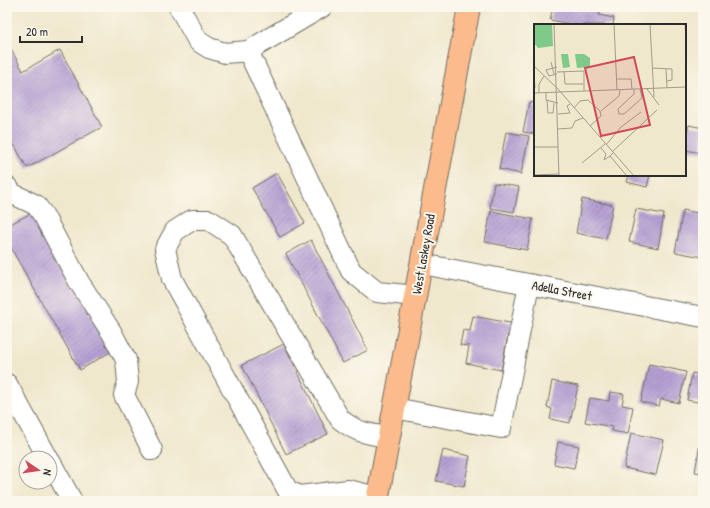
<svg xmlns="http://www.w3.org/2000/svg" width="710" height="508" viewBox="0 0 710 508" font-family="'Patrick Hand',sans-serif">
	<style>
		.building { fill: url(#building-hatch) }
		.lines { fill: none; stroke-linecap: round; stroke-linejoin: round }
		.minor-casing { stroke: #706d64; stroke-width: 22 }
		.major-casing { stroke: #706d64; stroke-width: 24 }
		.minor { stroke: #fff; stroke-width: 20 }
		.major { stroke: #fbbb8c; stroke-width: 22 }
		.labels { text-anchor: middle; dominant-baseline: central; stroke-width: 4; stroke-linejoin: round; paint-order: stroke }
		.street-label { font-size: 13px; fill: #2b2b2b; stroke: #fbf7ec }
		.inset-road { fill: none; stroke: #a19c8c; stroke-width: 1 }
		.view { fill: #d1495b; fill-opacity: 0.15; stroke: #d1495b; stroke-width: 2 }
		.inset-edge { fill: none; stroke: #2b2b2b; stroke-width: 2 }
	</style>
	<defs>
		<pattern id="building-hatch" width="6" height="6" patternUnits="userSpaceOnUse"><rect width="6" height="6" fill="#b6a0d4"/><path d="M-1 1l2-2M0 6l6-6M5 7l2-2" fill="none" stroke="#9483ac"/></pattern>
	</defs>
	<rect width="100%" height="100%" fill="#fbf7ec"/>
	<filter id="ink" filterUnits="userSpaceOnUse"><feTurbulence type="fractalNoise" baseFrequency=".025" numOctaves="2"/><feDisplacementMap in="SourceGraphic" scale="8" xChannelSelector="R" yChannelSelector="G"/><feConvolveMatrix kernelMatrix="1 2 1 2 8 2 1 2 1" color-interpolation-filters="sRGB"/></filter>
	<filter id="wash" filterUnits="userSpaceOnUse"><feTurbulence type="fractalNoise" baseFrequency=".012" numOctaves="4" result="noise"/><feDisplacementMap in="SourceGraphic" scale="16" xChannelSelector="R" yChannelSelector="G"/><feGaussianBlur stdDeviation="0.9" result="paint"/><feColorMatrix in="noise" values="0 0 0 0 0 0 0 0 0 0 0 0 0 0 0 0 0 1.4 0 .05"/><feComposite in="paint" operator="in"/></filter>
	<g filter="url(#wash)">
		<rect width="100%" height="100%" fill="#f0e8cd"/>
		<g id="blocks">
			<!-- building -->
			<path class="building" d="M 553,7 L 601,7 L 599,15 L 614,18 L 613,25 L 576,25 L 550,20 Z
				M 7,42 L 23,71 L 60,50 L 102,127 L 27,168 L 7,132 Z
				M 529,102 L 535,103 L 535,134 L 523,132 Z
				M 689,125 L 703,128 L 702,153 L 685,150 L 685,141 Z
				M 506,132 L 529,136 L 521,174 L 499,169 Z
				M 277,173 L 305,223 L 280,237 L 252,188 Z
				M 629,175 L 650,175 L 647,187 L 627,182 Z
				M 494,183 L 519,187 L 514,212 L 490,208 Z
				M 582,199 L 613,205 L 606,239 L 576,233 Z
				M 636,209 L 664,214 L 658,248 L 629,242 Z
				M 683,210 L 703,214 L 703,257 L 675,252 Z
				M 491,211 L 533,219 L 527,250 L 485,242 Z
				M 33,212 L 112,351 L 80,370 L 7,241 L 7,226 Z
				M 311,240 L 368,350 L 343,363 L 286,254 Z
				M 473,316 L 515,324 L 513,336 L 508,335 L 501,370 L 466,363 L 469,346 L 460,345 L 463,330 L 470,331 Z
				M 284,344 L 328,434 L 286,454 L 242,365 Z
				M 649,364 L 686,372 L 679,403 L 661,399 L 659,406 L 641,402 Z
				M 692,373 L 703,375 L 703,403 L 687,400 Z
				M 552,381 L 578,386 L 570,423 L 550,419 L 552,409 L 547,407 Z
				M 610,392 L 624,394 L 622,405 L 633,407 L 628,434 L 612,431 L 613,427 L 585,422 L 590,398 L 609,401 Z
				M 631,433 L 664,440 L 656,475 L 624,468 Z
				M 701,438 L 703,438 L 703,473 L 695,472 Z
				M 558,442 L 579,446 L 574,468 L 554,464 Z
				M 443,450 L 470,456 L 464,486 L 436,481 Z"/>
		</g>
	</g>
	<g filter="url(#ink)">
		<use href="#blocks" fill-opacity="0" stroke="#706d64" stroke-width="1"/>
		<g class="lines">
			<defs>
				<path id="minor" d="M 179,7 L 198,41 L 209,48 L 225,53 L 248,51 L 322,7
					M 248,51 L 351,271 L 377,292 L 416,296
					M 7,187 L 13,194 L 36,205 L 44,216 L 79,282 L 112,333 L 126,360 L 128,382 L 124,395 L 152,450
					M 422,264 L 703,317
					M 7,384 L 48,458
					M 394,408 L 501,428 L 529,284
					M 50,461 L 72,501
					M 377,497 L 348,490 L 300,496 L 288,491 L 172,279 L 165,249 L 175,231 L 192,220 L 209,220 L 232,235 L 340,419 C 357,433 368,434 389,437"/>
				<path id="major" d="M 377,501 L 469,7"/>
			</defs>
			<!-- minor casing -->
			<use href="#minor" class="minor-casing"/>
			<!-- major casing -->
			<use href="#major" class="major-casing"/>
			<!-- minor -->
			<use href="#minor" class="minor"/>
			<!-- major -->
			<use href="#major" class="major"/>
		</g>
	</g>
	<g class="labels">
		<!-- street labels -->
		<g class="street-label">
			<text transform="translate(423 254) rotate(-80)">West Laskey Road</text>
			<text transform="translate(562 290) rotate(11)">Adella Street</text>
		</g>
	</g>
	<!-- overview -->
	<g transform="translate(534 24)">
		<rect width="152" height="152" fill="#f0e8cd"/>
		<path d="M 0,0 L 18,0 L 19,22 L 4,24 L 0,19 ZM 27,30 L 34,30 L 36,43 L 29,44 Z" fill="#7fca88"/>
		<path d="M 41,30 L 50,30 L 56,34 L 56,43 L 43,44 Z" fill="#7fca88"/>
		<path class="inset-road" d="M 20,0 L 25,152M 80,0 L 83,66M 116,0 L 120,73M 151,0 L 152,20M 17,38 L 20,50M 0,42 L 24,65 L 100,152M 118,44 L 138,45 L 138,56 L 133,57M 132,45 L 133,64M 30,47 L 31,60 L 49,60M 23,48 L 50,47 L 50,67M 23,50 L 15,52 L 12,46 L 23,43M 0,51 L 1,64M 83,55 L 97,55 L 98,65M 100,65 L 100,70 L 84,85 L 85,90 L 90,90 L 108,74 L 106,65M 113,65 L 125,81M 0,69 L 152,63M 5,69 L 5,60 L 10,52M 12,69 L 12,76 L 24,79M 13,76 L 14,89 L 19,89 L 20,79M 40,84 L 46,77 L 54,76 L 66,87 L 67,92 L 56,102M 67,87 L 85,72 L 86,66M 24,90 L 36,89 L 33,82 L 36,80M 24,105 L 38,104 L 41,97 L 49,94M 72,121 L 87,103 L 107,88M 0,123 L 24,123M 67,124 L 72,130 L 70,136 L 76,132M 78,128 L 123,86M 79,129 L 76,132 L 93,152M 48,139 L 71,120M 0,151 L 25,150"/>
		<path class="view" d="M 100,33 L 116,101 L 67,112 L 51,44 Z"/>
		<rect width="152" height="152" class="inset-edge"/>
	</g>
	<!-- margin -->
	<rect width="710" height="508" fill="none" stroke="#fbf7ec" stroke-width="24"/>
	<!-- north arrow -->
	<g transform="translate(38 470) rotate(103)"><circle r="19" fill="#fbf7ec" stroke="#a8a59f"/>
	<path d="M0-3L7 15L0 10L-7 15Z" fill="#d1495b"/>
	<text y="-6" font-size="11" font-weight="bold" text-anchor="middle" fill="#2b2b2b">N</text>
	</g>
	<!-- scale -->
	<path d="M20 36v6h62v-6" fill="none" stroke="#2b2b2b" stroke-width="2"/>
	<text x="26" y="36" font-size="12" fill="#2b2b2b" stroke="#fbf7ec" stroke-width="3" paint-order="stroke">20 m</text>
</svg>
